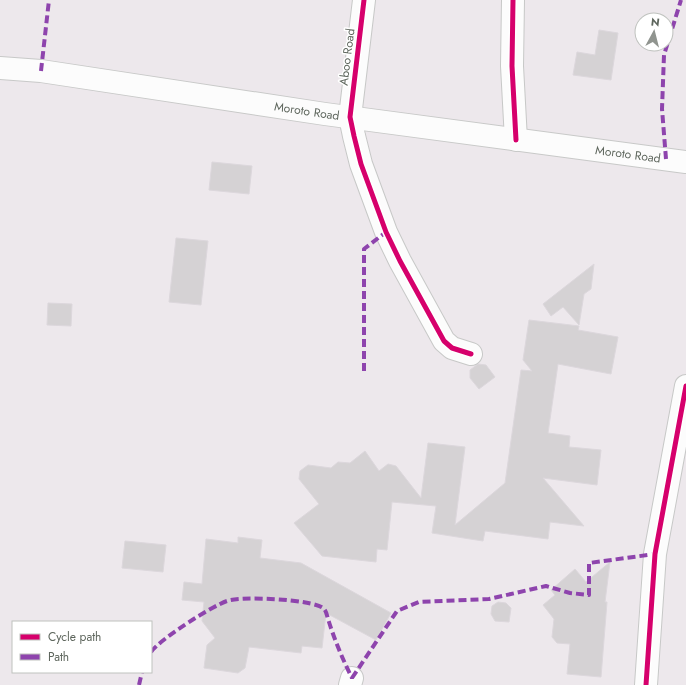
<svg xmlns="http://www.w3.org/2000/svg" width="686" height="685" viewBox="0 0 686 685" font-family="Jost,sans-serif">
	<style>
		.building { fill: #d5d2d4; stroke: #dcd7dc }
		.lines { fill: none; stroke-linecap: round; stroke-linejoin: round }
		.minor-casing { stroke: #c7c8c7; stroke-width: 24 }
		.secondary-casing { stroke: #c8c9c8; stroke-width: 24 }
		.minor { stroke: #fcfcfc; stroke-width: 22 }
		.secondary { stroke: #fcfcfc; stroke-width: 22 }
		.quiet { stroke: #8e44ad; stroke-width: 4; stroke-dasharray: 8 4; stroke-linecap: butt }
		.cycleway-casing { stroke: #fff; stroke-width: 8 }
		.cycleway { stroke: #d6006c; stroke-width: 5 }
		.labels { text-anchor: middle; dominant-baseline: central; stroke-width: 3; stroke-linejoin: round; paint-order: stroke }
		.street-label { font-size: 12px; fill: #5e665d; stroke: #fff }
	</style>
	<rect width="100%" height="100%" fill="#ede8ec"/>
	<!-- building -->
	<path class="building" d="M 599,30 L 618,33 L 611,80 L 573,75 L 577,52 L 595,55 Z
		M 212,162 L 252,166 L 249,194 L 209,190 Z
		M 176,238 L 208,241 L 201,305 L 169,302 Z
		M 594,264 L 591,289 L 584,294 L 579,325 L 563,307 L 551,316 L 543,304 Z
		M 48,303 L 72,304 L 71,326 L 47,325 Z
		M 529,320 L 579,326 L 578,330 L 618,337 L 611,374 L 558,364 L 548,433 L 570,436 L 569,447 L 601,450 L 597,485 L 543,478 L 584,526 L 550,522 L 548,539 L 485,531 L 483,541 L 432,533 L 436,506 L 392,502 L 387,550 L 377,549 L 376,562 L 322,556 L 294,523 L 319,504 L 299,479 L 300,471 L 308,465 L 331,468 L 338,462 L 350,463 L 365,451 L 379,471 L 388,464 L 396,466 L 421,498 L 428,443 L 465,447 L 455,525 L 505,483 L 521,370 L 532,371 L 523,360 Z
		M 478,364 L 486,365 L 495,377 L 479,389 L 470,378 L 470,370 Z
		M 238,537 L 262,540 L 260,558 L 301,563 L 391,613 L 376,640 L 326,613 L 322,648 L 302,646 L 301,653 L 249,647 L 245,668 L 238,673 L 204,668 L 207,645 L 215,638 L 202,621 L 204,602 L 182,600 L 184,582 L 202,584 L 206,539 L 238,543 Z
		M 125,541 L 166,545 L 163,572 L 122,568 Z
		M 610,562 L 605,602 L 607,602 L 601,677 L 567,674 L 570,644 L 557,643 L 552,637 L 554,619 L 543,605 L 555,595 L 551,590 L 575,569 L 586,582 Z
		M 498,602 L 506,603 L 511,608 L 509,622 L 495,621 L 491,614 L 492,606 Z"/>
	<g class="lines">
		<defs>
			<path id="minor" d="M 364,0 L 350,117 L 354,136 L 361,164 L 386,232 L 400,261 L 444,341 L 452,348 L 471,354
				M 513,0 L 512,66 L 516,140
				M 350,685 L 352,678
				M 646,685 L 655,554 L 686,386"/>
			<g id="secondary">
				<path id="s1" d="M 0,68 L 41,71 L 325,114 L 686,162"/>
			</g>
		</defs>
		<!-- minor casing -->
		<use href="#minor" class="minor-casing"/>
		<!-- secondary casing -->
		<use href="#secondary" class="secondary-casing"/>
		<!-- minor -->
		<use href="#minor" class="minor"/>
		<!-- secondary -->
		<use href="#secondary" class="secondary"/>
		<!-- quiet -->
		<path class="quiet" d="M 41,71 L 49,0
			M 666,159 L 662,109 L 664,55 L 681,0
			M 364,371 L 364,249 L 386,232
			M 151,652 C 160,639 212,606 227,601 C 241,596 311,599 323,608 C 327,611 327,617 329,622 C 335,641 343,660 352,678
			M 352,678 L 397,611 L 419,602 L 489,599 L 546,586 L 570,593 L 589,595 L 589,563 L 655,554
			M 139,685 L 142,672"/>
		<defs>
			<path id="cycleway" d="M 364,0 L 350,117 L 354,136 L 361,164 L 386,232 L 400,261 L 444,341 L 452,348 L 471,354
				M 513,0 L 512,66 L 516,140
				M 646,685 L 655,554 L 686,386"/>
		</defs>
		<!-- cycleway casing -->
		<use href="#cycleway" class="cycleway-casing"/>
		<!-- cycleway -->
		<use href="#cycleway" class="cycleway"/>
	</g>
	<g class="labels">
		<!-- street labels -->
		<g class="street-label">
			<text transform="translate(347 57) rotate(-83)">Aboo Road</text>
			<text stroke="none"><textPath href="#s1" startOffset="310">Moroto Road</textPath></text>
			<text stroke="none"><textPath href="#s1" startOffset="634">Moroto Road</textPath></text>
		</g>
	</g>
	<!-- legend -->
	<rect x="12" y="621" width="140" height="52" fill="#ffffff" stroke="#bfc2be"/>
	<rect x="20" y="634" width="20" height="6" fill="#d6006c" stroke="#bfc2be"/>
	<text x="48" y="641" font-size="12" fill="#5e665d">Cycle path</text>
	<rect x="20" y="654" width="20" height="6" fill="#8e44ad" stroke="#bfc2be"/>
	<text x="48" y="661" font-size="12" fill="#5e665d">Path</text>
	<!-- north arrow -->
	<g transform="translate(654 32) rotate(7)"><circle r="19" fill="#ffffff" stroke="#bfc2be"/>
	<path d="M0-3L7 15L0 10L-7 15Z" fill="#90948f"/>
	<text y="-6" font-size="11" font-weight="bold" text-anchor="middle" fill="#5e665d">N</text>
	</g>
</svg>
